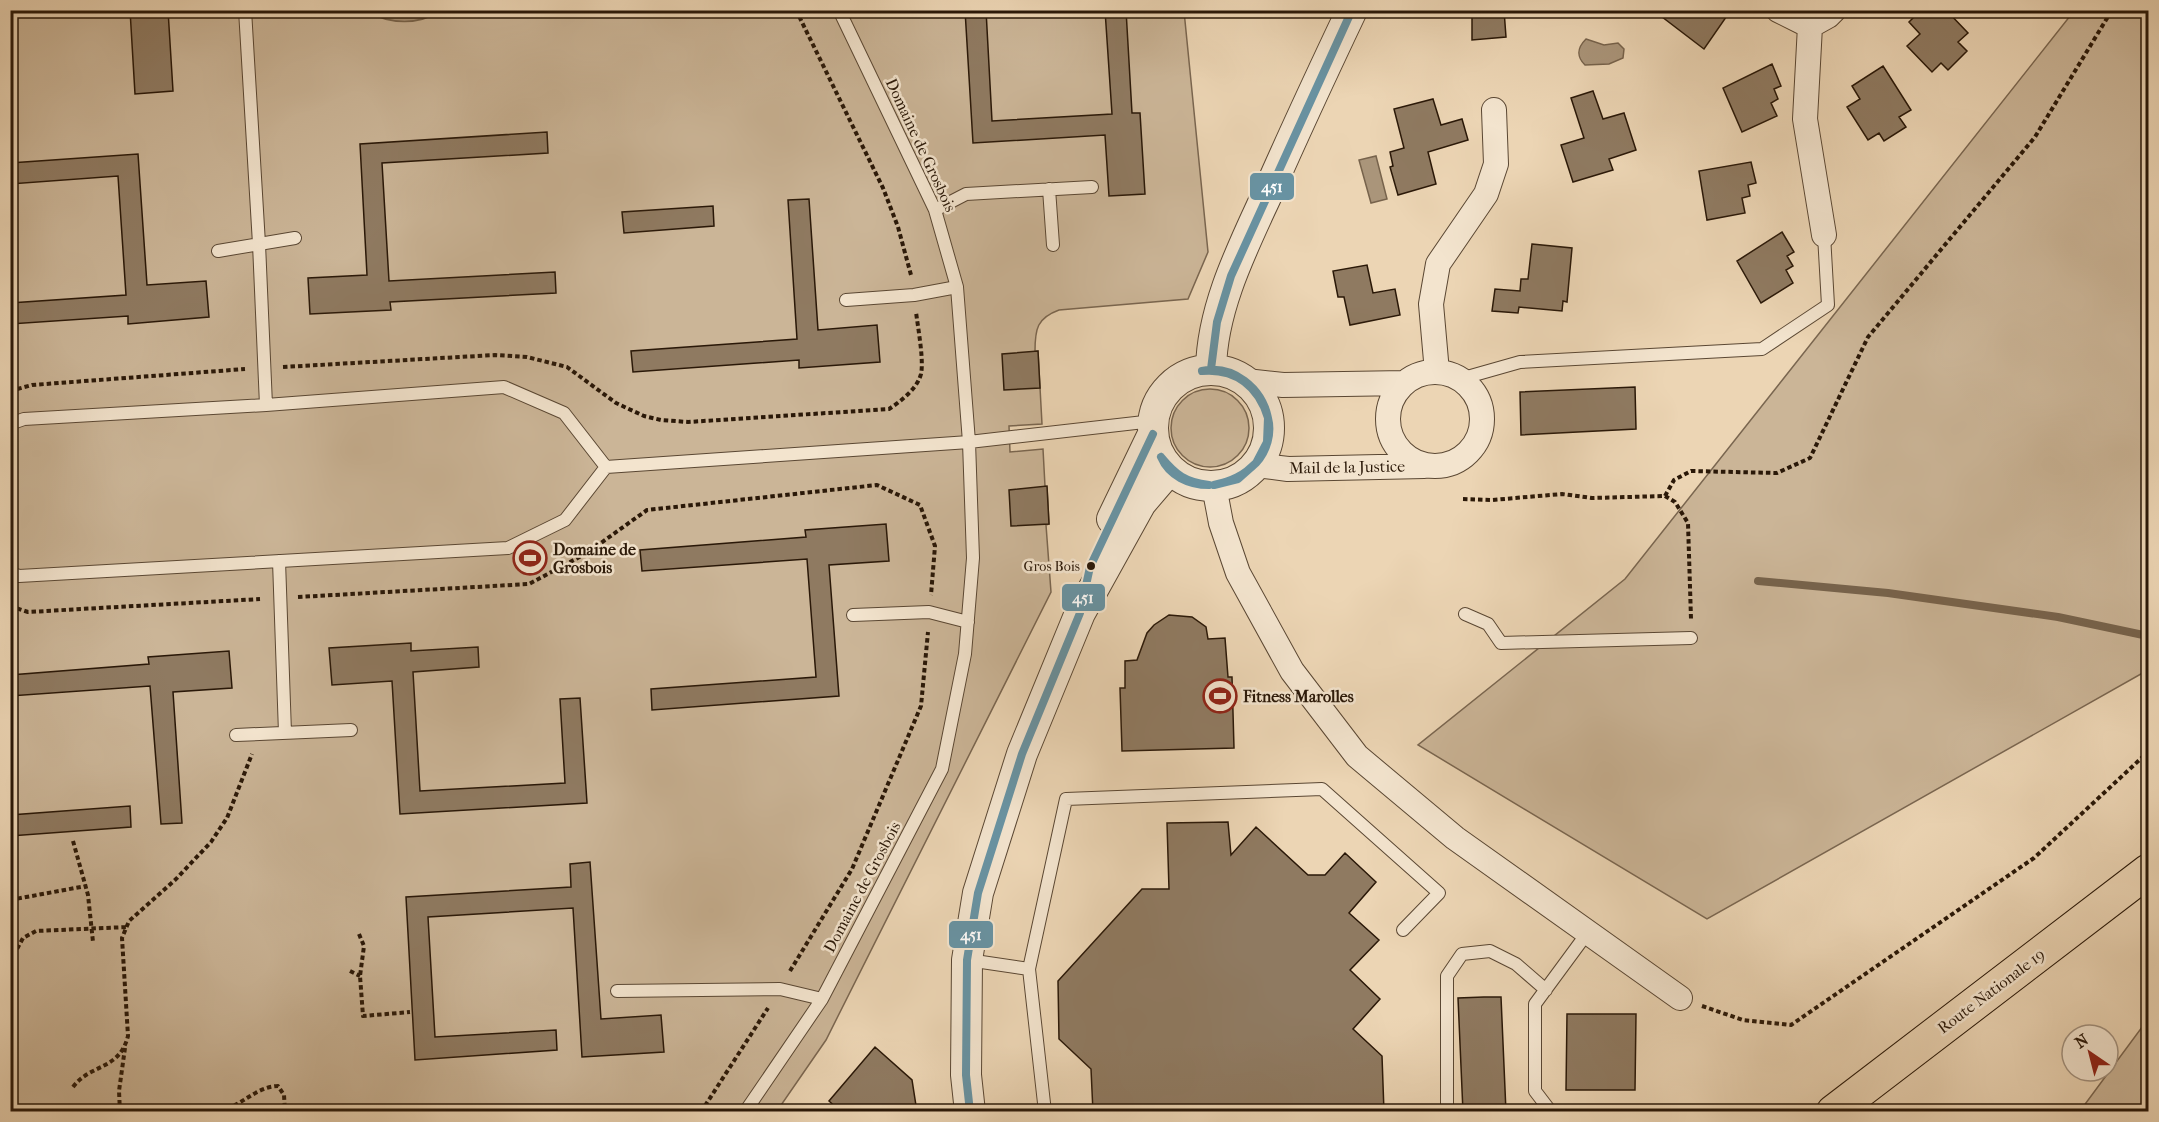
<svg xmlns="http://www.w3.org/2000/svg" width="2159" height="1122" viewBox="0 0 2159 1122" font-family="'IM FELL French Canon',serif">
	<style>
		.green { fill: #cbb597; stroke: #7a6650; stroke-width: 1.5 }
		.water { fill: #aa957a; stroke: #77634c; stroke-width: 1.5 }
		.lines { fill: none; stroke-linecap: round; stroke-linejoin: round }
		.stream { stroke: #77634c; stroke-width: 8 }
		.building { fill: #8f7a61; stroke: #2a1808; stroke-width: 1.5 }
		.service-casing { stroke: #5a4733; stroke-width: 14 }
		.minor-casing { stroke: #5a4733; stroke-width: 26 }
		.tertiary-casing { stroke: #5a4733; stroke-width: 32 }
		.primary-casing { stroke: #2a1808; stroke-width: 35 }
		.path { stroke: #2a1808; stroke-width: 4; stroke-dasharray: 4.5 3; stroke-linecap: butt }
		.service { stroke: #f3e4ce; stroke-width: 12 }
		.minor { stroke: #f3e4ce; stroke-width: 24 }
		.tertiary { stroke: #f3e4ce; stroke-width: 30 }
		.primary { stroke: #ecd5b4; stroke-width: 33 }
		.bus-1-casing { stroke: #f3e4ce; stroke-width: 12 }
		.bus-1 { stroke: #6893a3; stroke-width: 8 }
		.bus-dot { fill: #2a1808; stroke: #f3e4ce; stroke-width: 2 }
		.labels { text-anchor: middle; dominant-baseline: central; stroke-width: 5; stroke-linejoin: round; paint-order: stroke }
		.bus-label { font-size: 14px; fill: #2a1808; stroke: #f3e4ce; text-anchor: end }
		.street-label { font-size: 16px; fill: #2a1808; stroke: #f3e4ce }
		.poi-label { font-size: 16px; font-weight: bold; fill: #2a1808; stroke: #f3e4ce; text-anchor: start }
		.line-badge { stroke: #f3e4ce; stroke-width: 2 }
		.badge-label { font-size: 16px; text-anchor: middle; font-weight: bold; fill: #fff }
	</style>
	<rect width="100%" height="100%" fill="#ecd5b4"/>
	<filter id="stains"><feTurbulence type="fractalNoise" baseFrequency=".00333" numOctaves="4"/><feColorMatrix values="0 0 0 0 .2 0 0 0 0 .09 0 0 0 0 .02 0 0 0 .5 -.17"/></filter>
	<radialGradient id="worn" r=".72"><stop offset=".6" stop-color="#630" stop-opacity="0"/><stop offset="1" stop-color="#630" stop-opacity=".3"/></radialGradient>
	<!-- green -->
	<path class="green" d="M 11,11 L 1184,11 L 1208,252 L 1188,299 L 1059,310 C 1037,318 1035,329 1035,351 L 1038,351 L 1042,424 L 1009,426 L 1010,452 L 1043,449 L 1045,486 L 1047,487 L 1049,524 L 1046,525 L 1051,592 L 826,1040 L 777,1111 L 11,1111 Z
		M 2074,11 L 2148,11 L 2148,670 L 1707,919 L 1418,745 L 1625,579 Z
		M1171 428a39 39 0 1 1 78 0a39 39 0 1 1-78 0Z
		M 2148,1019 L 2148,1111 L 2080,1111 Z"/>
	<!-- water -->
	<path class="water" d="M 365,11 L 441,11 C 416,26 390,24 365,11 Z
		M 1586,39 L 1604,45 L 1618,43 L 1624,49 L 1623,58 L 1609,64 L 1585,65 C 1576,56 1577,48 1586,39 Z
		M 1376,156 L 1387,199 L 1371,203 L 1359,160 Z"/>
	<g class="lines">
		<!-- stream -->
		<path class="stream" d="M 1758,581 L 1888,593 L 2058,617 L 2148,636"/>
	</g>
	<!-- building -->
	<path class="building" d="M 130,10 L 168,10 L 173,91 L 135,94 Z
		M 965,10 L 986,10 L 992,121 L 1112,114 L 1105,10 L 1126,10 L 1132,113 L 1140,113 L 1145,194 L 1109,196 L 1105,135 L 973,143 Z
		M 1472,10 L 1504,10 L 1506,37 L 1472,40 Z
		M 1653,10 L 1731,10 L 1704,49 Z
		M 1921,10 L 1946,10 L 1968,33 L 1958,42 L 1967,51 L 1948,70 L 1941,63 L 1932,72 L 1907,46 L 1920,34 L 1909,22 Z
		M 1772,64 L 1781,86 L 1774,89 L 1778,99 L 1771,103 L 1777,116 L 1742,132 L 1723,88 Z
		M 1883,66 L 1911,110 L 1899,117 L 1906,127 L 1884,141 L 1879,133 L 1868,140 L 1847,107 L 1860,99 L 1852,86 Z
		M 1593,91 L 1603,119 L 1624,113 L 1636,150 L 1609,159 L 1613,170 L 1573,182 L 1561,145 L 1584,138 L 1571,98 Z
		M 1433,99 L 1441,125 L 1462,119 L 1468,140 L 1428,152 L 1436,184 L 1398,195 L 1390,167 L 1393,166 L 1390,152 L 1404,148 L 1394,109 Z
		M 547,132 L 548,153 L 382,163 L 389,281 L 555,272 L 556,293 L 390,302 L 391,310 L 310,314 L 308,278 L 367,275 L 360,144 Z
		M 138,154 L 147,285 L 206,281 L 209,317 L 128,324 L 128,316 L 10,324 L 10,303 L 126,295 L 118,176 L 10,184 L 10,163 Z
		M 1751,162 L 1756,183 L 1748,185 L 1750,196 L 1742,198 L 1745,213 L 1707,220 L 1699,171 Z
		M 809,199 L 818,330 L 877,325 L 880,362 L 799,368 L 799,360 L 633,372 L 631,351 L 797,339 L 788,200 Z
		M 713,206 L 714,226 L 624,233 L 622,212 Z
		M 1782,232 L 1794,252 L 1787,256 L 1793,266 L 1786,270 L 1793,283 L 1761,303 L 1737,261 Z
		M 1532,244 L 1572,248 L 1567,302 L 1563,301 L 1562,311 L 1519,307 L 1518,313 L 1492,311 L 1495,289 L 1520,291 L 1521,279 L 1528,279 Z
		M 1367,265 L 1373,293 L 1395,289 L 1400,315 L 1350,325 L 1344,297 L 1338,297 L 1333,271 Z
		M 1038,351 L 1040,388 L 1004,390 L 1002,354 Z
		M 1635,387 L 1636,429 L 1521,435 L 1520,392 Z
		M 1047,486 L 1049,524 L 1011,526 L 1009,490 Z
		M 886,524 L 889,561 L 829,565 L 839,696 L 652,710 L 651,689 L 816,677 L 807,559 L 642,571 L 640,550 L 806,537 L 805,530 Z
		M 1169,615 L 1192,617 L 1206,627 L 1208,639 L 1225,638 L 1228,677 L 1232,677 L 1234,748 L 1122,751 L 1120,688 L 1125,688 L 1125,661 L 1137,660 L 1147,633 L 1154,625 Z
		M 411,643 L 411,651 L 478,647 L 479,667 L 413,672 L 420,791 L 565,783 L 560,699 L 580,698 L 587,803 L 400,814 L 392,681 L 332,685 L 329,648 Z
		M 229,651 L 232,688 L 173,692 L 182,823 L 161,824 L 150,686 L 10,696 L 10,675 L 149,664 L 148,657 Z
		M 130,806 L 131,827 L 10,836 L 10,815 Z
		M 1228,822 L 1231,855 L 1256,827 L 1308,875 L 1325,875 L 1345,853 L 1376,882 L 1349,913 L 1379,940 L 1350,970 L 1380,999 L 1353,1029 L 1382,1056 L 1384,1112 L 1093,1112 L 1091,1069 L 1059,1039 L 1058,981 L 1142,889 L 1169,889 L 1167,823 Z
		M 590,862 L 601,1019 L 661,1015 L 664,1052 L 582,1057 L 573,908 L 428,917 L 435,1037 L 556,1030 L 557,1050 L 415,1060 L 406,897 L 571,887 L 570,864 Z
		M 1484,997 L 1501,997 L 1506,1112 L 1463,1112 L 1458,998 Z
		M 1567,1014 L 1636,1014 L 1635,1090 L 1566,1090 Z
		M 875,1047 L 912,1080 L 917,1112 L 841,1112 L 829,1101 Z"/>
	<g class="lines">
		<defs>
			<path id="service" d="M 245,10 L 259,244 L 266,405
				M 1049,189 L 1053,245
				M 935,210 L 966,194 L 1092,187
				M 218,251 L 295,238
				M 846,300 L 914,295 L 957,287
				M 1460,379 L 1520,362 L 1762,349 L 1828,305 L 1824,235
				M 10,424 L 24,419 L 266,405 L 504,387 L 564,413 L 606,467 L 565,520 L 508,548 L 19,576 L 10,573
				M 606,467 L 969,442 L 1153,421
				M 279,561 L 285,733
				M 1465,614 L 1488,624 L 1501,643 L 1691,638
				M 853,615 L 929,612 L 968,622
				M 236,735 L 351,730
				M 968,960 L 1029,969
				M 617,991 L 780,989 L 822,999
				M 745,1112 L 822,999 L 942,769 L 965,654 L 973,558 L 969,442 L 957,287 L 935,210 L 839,10
				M 1045,1112 L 1029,969 L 1066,799 L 1322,789 L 1439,893 L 1403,930
				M 1447,1112 L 1447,976 L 1462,954 L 1490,951 L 1516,964 L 1546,990
				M 1551,1112 L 1535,1091 L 1535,1004 L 1588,932"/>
			<path id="minor" d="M 1778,10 L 1810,26 L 1828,16 L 1834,10
				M 1810,26 L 1805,119 L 1824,235
				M 1437,372 L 1431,304 L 1438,264 L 1486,194 L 1496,164 L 1494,110
				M1388 419a47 47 0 1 1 94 0a47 47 0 1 1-94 0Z
				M 1246,381 L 1283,385 L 1405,383
				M 1256,465 L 1288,469 L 1424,466
				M 1214,486 L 1221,523 L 1238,573 L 1292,671 L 1357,756 L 1455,838 L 1680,998"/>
			<path id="tertiary" d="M 1211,369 C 1212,306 1244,245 1270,188 C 1296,129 1324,69 1352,10
				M1153 428a58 58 0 1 1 116 0a58 58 0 1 1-116 0Z
				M 1112,519 L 1153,434
				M 970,1112 L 966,1075 L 967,960 L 978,893 L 1022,754 L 1080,613 L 1141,503 L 1170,469"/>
			<path id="primary" d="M 1833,1112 L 2148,871"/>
		</defs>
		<!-- service casing -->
		<use href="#service" class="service-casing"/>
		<!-- minor casing -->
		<use href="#minor" class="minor-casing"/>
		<!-- tertiary casing -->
		<use href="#tertiary" class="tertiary-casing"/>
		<!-- primary casing -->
		<use href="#primary" class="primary-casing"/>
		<!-- path -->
		<path class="path" d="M 796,10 L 883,188 L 898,227 L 911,275
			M 283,367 L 495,355 L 527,357 L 567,367 L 616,403 L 644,416 L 661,420 L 688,422 L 889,409 C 901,401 917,389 921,374 C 924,360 918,328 916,312
			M 1172,384 L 1182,363
			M 10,391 L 32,385 L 245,369
			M 1665,496 L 1674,480 L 1691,471 L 1777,473 L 1810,458 L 1868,337 L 2035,137 L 2112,10
			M 1463,499 L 1492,500 L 1562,494 L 1592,498 L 1665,496 L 1675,502 L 1688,523 L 1691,619
			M 298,597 L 529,584 L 587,553 L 647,510 L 877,485 L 920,505 L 935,546 L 931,595
			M 10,606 L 28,612 L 260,599
			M 73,841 L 88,895 L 93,942
			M 10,900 L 86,886
			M 10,918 L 16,899
			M 359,934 L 364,946 L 360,976 L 363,1016 L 410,1012
			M 10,962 L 23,938 L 36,931 L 127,927
			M 350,971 L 360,976
			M 790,971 L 852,869 L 921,706 L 928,632
			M 1702,1006 L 1743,1020 L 1791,1025 L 2034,858 L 2148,752
			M 73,1087 C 91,1063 119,1071 128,1036 L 122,938 L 129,921 L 176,879 L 211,842 L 227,818 L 252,754
			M 220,1111 C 242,1106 255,1087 278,1086 L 284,1095 L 285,1112
			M 120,1112 L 119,1091 L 125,1048
			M 701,1112 L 768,1008"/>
		<!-- service -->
		<use href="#service" class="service"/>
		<!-- minor -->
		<use href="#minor" class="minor"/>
		<!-- tertiary -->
		<use href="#tertiary" class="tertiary"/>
		<!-- primary -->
		<use href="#primary" class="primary"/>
		<defs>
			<path id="bus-1" d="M 1211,369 L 1217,322 L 1231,276 L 1352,10
				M 1202,371 C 1233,364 1262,388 1268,418
				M 1202,371 C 1236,368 1259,387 1268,418
				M 1161,457 C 1176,475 1185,482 1209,485
				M 1161,457 C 1169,476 1189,485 1209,485
				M 1256,463 L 1267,442 L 1268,418
				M 1256,463 C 1267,451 1272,433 1268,418
				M 1214,485 L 1238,479 L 1256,463
				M 1214,485 C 1232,481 1243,476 1256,463
				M 970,1112 L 966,1075 L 967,960 L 978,893 L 1022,754 L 1080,613 L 1090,567 L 1153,434"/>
		</defs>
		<!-- bus-1 casing -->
		<use href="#bus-1" class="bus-1-casing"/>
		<!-- bus-1 -->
		<use href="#bus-1" class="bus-1"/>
	</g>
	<!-- icons -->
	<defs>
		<symbol id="stadium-ring" viewBox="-11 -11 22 22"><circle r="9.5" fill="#f3e4ce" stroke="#8f2418" stroke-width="1.5"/><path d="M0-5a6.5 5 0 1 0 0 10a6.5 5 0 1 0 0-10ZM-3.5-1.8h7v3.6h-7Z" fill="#8f2418"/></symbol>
	</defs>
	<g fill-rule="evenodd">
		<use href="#stadium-ring" x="511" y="539" width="38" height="38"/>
		<use href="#stadium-ring" x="1201" y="677" width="38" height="38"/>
	</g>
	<!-- markers -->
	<circle class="bus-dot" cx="1091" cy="566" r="5"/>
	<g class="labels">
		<!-- bus labels -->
		<g class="bus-label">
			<text x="1080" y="566">Gros Bois</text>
		</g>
		<!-- street labels -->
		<g class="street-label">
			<text transform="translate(921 145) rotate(65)">Domaine de Grosbois</text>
			<text transform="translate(1347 467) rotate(-1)">Mail de la Justice</text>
			<text transform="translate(862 887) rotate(-62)">Domaine de Grosbois</text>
			<text transform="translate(1991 991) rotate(-37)">Route Nationale 19</text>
		</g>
		<!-- poi labels -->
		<g class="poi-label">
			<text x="553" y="549">Domaine de<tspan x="553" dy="18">Grosbois</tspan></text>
			<text x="1243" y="696">Fitness Marolles</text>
		</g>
	</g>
	<g class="line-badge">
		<rect x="1249" y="172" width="46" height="29" rx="6" fill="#6893a3"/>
		<rect x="1061" y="583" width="45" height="29" rx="6" fill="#6893a3"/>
		<rect x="948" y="920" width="46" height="29" rx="6" fill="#6893a3"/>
	</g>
	<g class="badge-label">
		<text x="1272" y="192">451</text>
		<text x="1083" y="603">451</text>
		<text x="971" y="940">451</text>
	</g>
	<!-- margin -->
	<rect width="2159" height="1122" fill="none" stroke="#ecd5b4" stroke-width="36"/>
	<rect x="12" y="12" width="2135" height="1098" fill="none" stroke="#2a1808" stroke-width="3"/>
	<rect x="18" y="18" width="2123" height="1086" fill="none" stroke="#2a1808" stroke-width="1.5"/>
	<!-- north arrow -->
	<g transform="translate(2090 1053) rotate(325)"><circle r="28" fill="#f3e4ce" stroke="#a3927f" stroke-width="1.5"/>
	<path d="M0-4.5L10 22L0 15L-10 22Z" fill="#8f2418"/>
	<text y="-9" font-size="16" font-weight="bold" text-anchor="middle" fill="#2a1808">N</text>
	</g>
	<rect width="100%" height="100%" filter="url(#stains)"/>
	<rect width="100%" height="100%" fill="url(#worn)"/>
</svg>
